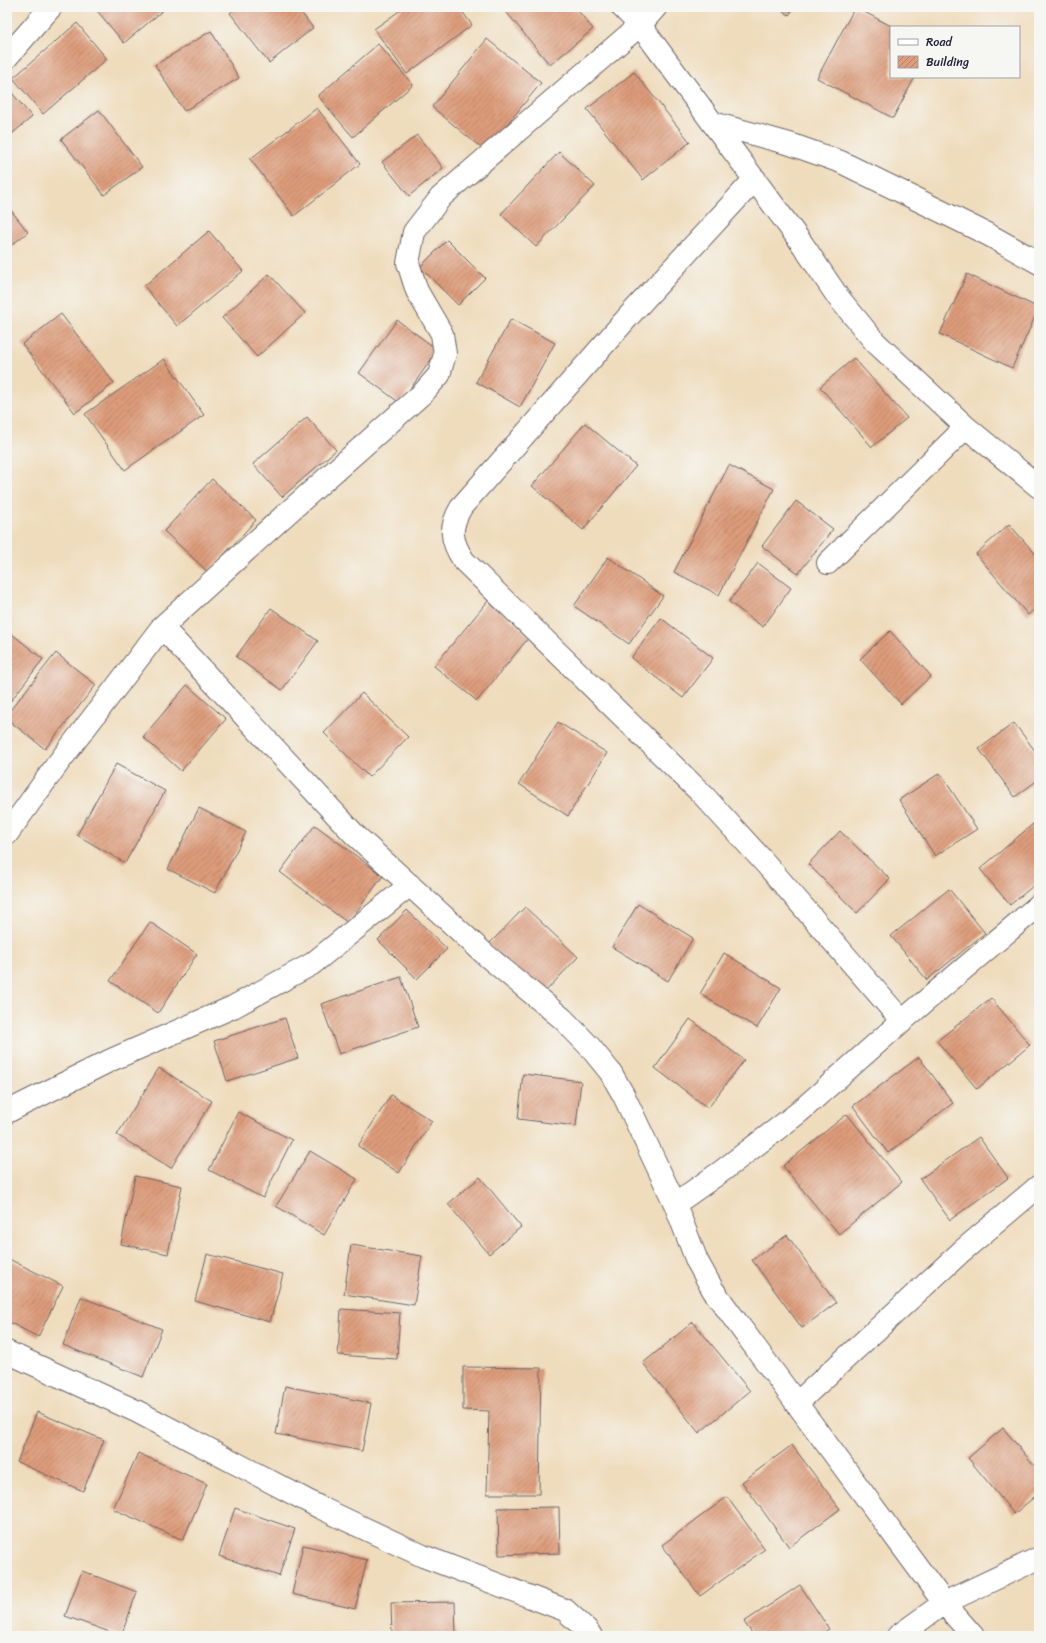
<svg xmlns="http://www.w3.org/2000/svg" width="1046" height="1643" viewBox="0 0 1046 1643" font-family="Sriracha,sans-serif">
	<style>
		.building { fill: url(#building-hatch) }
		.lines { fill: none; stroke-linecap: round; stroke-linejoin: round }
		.street-casing { stroke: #6a6368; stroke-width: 24 }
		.street { stroke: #fff; stroke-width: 22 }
	</style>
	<defs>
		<pattern id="building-hatch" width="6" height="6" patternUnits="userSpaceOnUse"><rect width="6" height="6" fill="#dd9c7a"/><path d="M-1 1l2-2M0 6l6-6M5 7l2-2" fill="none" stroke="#b37f65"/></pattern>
	</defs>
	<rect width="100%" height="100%" fill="#f6f6f2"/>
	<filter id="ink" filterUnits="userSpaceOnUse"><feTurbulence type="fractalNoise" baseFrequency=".025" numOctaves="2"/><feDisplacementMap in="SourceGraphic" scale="8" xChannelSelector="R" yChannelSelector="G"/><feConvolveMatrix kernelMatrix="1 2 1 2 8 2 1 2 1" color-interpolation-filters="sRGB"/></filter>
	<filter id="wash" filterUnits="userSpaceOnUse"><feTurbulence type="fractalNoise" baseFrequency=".012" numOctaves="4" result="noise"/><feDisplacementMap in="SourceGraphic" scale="16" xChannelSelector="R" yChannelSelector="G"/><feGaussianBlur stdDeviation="0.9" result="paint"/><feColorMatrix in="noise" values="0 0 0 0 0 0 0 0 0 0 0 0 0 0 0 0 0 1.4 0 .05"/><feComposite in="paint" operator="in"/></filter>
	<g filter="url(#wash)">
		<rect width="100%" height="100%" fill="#efdcbc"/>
		<g id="blocks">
			<!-- building -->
			<path class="building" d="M 94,7 L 167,7 L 124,43 Z
				M 237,7 L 297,7 L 313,28 L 269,63 L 230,13 Z
				M 405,7 L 459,7 L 472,25 L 407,74 L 374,29 Z
				M 504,7 L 575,7 L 593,29 L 550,65 L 503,8 Z
				M 777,7 L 795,7 L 789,15 Z
				M 855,7 L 891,26 L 891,77 L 915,77 L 893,118 L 817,78 Z
				M 77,23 L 107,59 L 43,114 L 13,78 Z
				M 211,31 L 239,78 L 184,111 L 155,65 Z
				M 487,39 L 541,83 L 485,151 L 432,107 Z
				M 378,44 L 413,85 L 353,137 L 318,96 Z
				M 634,72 L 690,142 L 643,180 L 587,109 Z
				M 7,87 L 32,117 L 7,138 Z
				M 317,108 L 360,164 L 294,216 L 250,159 Z
				M 99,110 L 142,167 L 104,195 L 61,139 Z
				M 417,135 L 443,168 L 409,196 L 382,162 Z
				M 559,152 L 595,186 L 536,247 L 501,214 Z
				M 7,205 L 28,232 L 7,249 Z
				M 209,231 L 243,271 L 177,326 L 144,286 Z
				M 447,240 L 485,278 L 458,305 L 420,267 Z
				M 269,274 L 305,313 L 257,357 L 222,318 Z
				M 967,274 L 1039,308 L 1012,368 L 940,334 Z
				M 61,314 L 114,383 L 75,413 L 22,344 Z
				M 511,319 L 555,343 L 520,407 L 476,382 Z
				M 397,320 L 438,350 L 400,403 L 359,373 Z
				M 854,358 L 907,418 L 872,447 L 820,387 Z
				M 164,359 L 204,415 L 125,470 L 85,414 Z
				M 307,417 L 336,450 L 282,497 L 253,464 Z
				M 585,423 L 636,466 L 583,530 L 532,486 Z
				M 729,465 L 774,489 L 719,595 L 674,572 Z
				M 212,479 L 256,520 L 208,572 L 164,531 Z
				M 796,501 L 833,529 L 798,574 L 762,546 Z
				M 1009,524 L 1039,558 L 1039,605 L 1028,615 L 976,554 Z
				M 608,557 L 663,596 L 629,644 L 574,606 Z
				M 758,563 L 791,588 L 763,627 L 729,602 Z
				M 488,601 L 530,636 L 477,701 L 434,666 Z
				M 271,608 L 318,641 L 282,690 L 236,657 Z
				M 661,618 L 713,658 L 683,698 L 631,658 Z
				M 7,630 L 43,659 L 10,702 L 7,700 Z
				M 890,631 L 931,676 L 901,704 L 860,659 Z
				M 56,653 L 96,685 L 45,749 L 7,719 L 7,714 Z
				M 187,685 L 226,719 L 181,771 L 143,737 Z
				M 362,693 L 408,737 L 369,777 L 324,733 Z
				M 558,722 L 607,753 L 568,816 L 519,784 Z
				M 1014,723 L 1039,756 L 1039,779 L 1015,797 L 979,749 Z
				M 116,764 L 165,791 L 125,863 L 77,835 Z
				M 940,773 L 977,829 L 935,856 L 899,800 Z
				M 199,808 L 246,832 L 215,893 L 168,869 Z
				M 1033,824 L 1039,831 L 1039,881 L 1010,905 L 980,869 Z
				M 315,825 L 383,876 L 348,923 L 280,872 Z
				M 840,831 L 890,879 L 857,913 L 808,864 Z
				M 949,889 L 985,933 L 927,980 L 891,936 Z
				M 638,904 L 693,938 L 668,981 L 612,947 Z
				M 525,907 L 578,957 L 542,995 L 489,944 Z
				M 407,910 L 447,949 L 417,979 L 378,940 Z
				M 150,922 L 197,954 L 158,1013 L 110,981 Z
				M 724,953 L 781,988 L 757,1028 L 700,994 Z
				M 401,977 L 418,1027 L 339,1054 L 321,1004 Z
				M 1039,977 L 1039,988 L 1034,983 Z
				M 991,998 L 1030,1045 L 977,1089 L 937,1041 Z
				M 285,1018 L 298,1058 L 227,1081 L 214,1041 Z
				M 690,1019 L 744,1060 L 708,1108 L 655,1068 Z
				M 919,1057 L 953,1103 L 888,1153 L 853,1106 Z
				M 159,1068 L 212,1101 L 171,1168 L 117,1135 Z
				M 523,1074 L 581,1081 L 576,1126 L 518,1119 Z
				M 391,1095 L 432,1121 L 399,1173 L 358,1146 Z
				M 238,1112 L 292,1140 L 263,1198 L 209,1170 Z
				M 847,1114 L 902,1182 L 839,1234 L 783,1166 Z
				M 979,1137 L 1008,1178 L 950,1220 L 920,1179 Z
				M 310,1151 L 357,1179 L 324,1235 L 276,1206 Z
				M 135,1176 L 182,1186 L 168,1254 L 121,1244 Z
				M 480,1177 L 521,1227 L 489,1254 L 448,1204 Z
				M 787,1235 L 836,1303 L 802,1328 L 752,1260 Z
				M 351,1245 L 422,1256 L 414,1305 L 344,1294 Z
				M 207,1254 L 283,1274 L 270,1322 L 195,1301 Z
				M 7,1258 L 63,1286 L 38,1337 L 7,1321 Z
				M 81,1297 L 162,1329 L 143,1377 L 63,1345 Z
				M 341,1309 L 400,1313 L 397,1359 L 338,1355 Z
				M 693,1322 L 750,1391 L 699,1433 L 643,1363 Z
				M 463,1367 L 541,1368 L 539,1494 L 487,1494 L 489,1411 L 463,1410 Z
				M 285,1386 L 371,1403 L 362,1451 L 276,1434 Z
				M 37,1412 L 104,1440 L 83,1491 L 17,1462 Z
				M 1003,1428 L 1039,1471 L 1039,1493 L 1014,1514 L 968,1458 Z
				M 792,1445 L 840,1509 L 789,1547 L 742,1482 Z
				M 138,1453 L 207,1484 L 183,1540 L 113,1509 Z
				M 727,1497 L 765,1549 L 700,1596 L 662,1545 Z
				M 559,1507 L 560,1553 L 499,1555 L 498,1508 Z
				M 235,1508 L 295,1529 L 279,1576 L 219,1556 Z
				M 303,1545 L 367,1560 L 355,1609 L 292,1594 Z
				M 82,1571 L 137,1592 L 121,1636 L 65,1616 Z
				M 800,1585 L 829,1629 L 818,1636 L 754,1636 L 744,1622 Z
				M 455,1602 L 456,1636 L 392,1636 L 391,1603 Z"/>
		</g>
	</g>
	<g filter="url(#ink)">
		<use href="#blocks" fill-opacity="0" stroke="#6a6368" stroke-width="1"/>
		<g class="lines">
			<defs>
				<path id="street" d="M 622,7 L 640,25 L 803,245 L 838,297 L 875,342 L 966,427 L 1039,487
					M 7,57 L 51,7
					M 713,123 L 790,144 L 841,162 L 989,235 L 1039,263
					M 755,179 L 628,317 L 462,506 C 449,527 450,540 464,561 L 703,795 L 766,864 L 902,1021
					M 828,563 L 966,427
					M 162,627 L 354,834 L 487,956 L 563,1019 L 590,1047 L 611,1073 L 624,1096 L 675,1204 L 697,1261 L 713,1290 L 944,1603 L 973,1636
					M 7,834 L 56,766 L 162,627 L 284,516 L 423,393 L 439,375 L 445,354 L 442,334 L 417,291 L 408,263 L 414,232 L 441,197 L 640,25 L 656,7
					M 7,1112 L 111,1060 L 233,1007 L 312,964 L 410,885
					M 675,1204 L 722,1171 L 798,1113 L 902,1021 L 1039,905
					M 7,1352 L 136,1411 L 321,1508 L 423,1556 L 565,1610 L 587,1630 L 591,1636
					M 796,1404 L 962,1251 L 1039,1186
					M 898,1636 L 944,1603 L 1039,1558"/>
			</defs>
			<!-- street casing -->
			<use href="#street" class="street-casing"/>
			<!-- street -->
			<use href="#street" class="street"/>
		</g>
	</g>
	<!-- margin -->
	<rect width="1046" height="1643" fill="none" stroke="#f6f6f2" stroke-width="24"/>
	<!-- legend -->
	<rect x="890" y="26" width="130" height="52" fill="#f6f6f2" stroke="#a1a1a9"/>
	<rect x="898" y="39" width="20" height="6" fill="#ffffff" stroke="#a1a1a9"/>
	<text x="926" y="46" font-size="12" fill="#22223b">Road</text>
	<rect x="898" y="56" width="20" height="12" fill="url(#building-hatch)" stroke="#a1a1a9"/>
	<text x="926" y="66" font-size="12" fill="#22223b">Building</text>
</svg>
